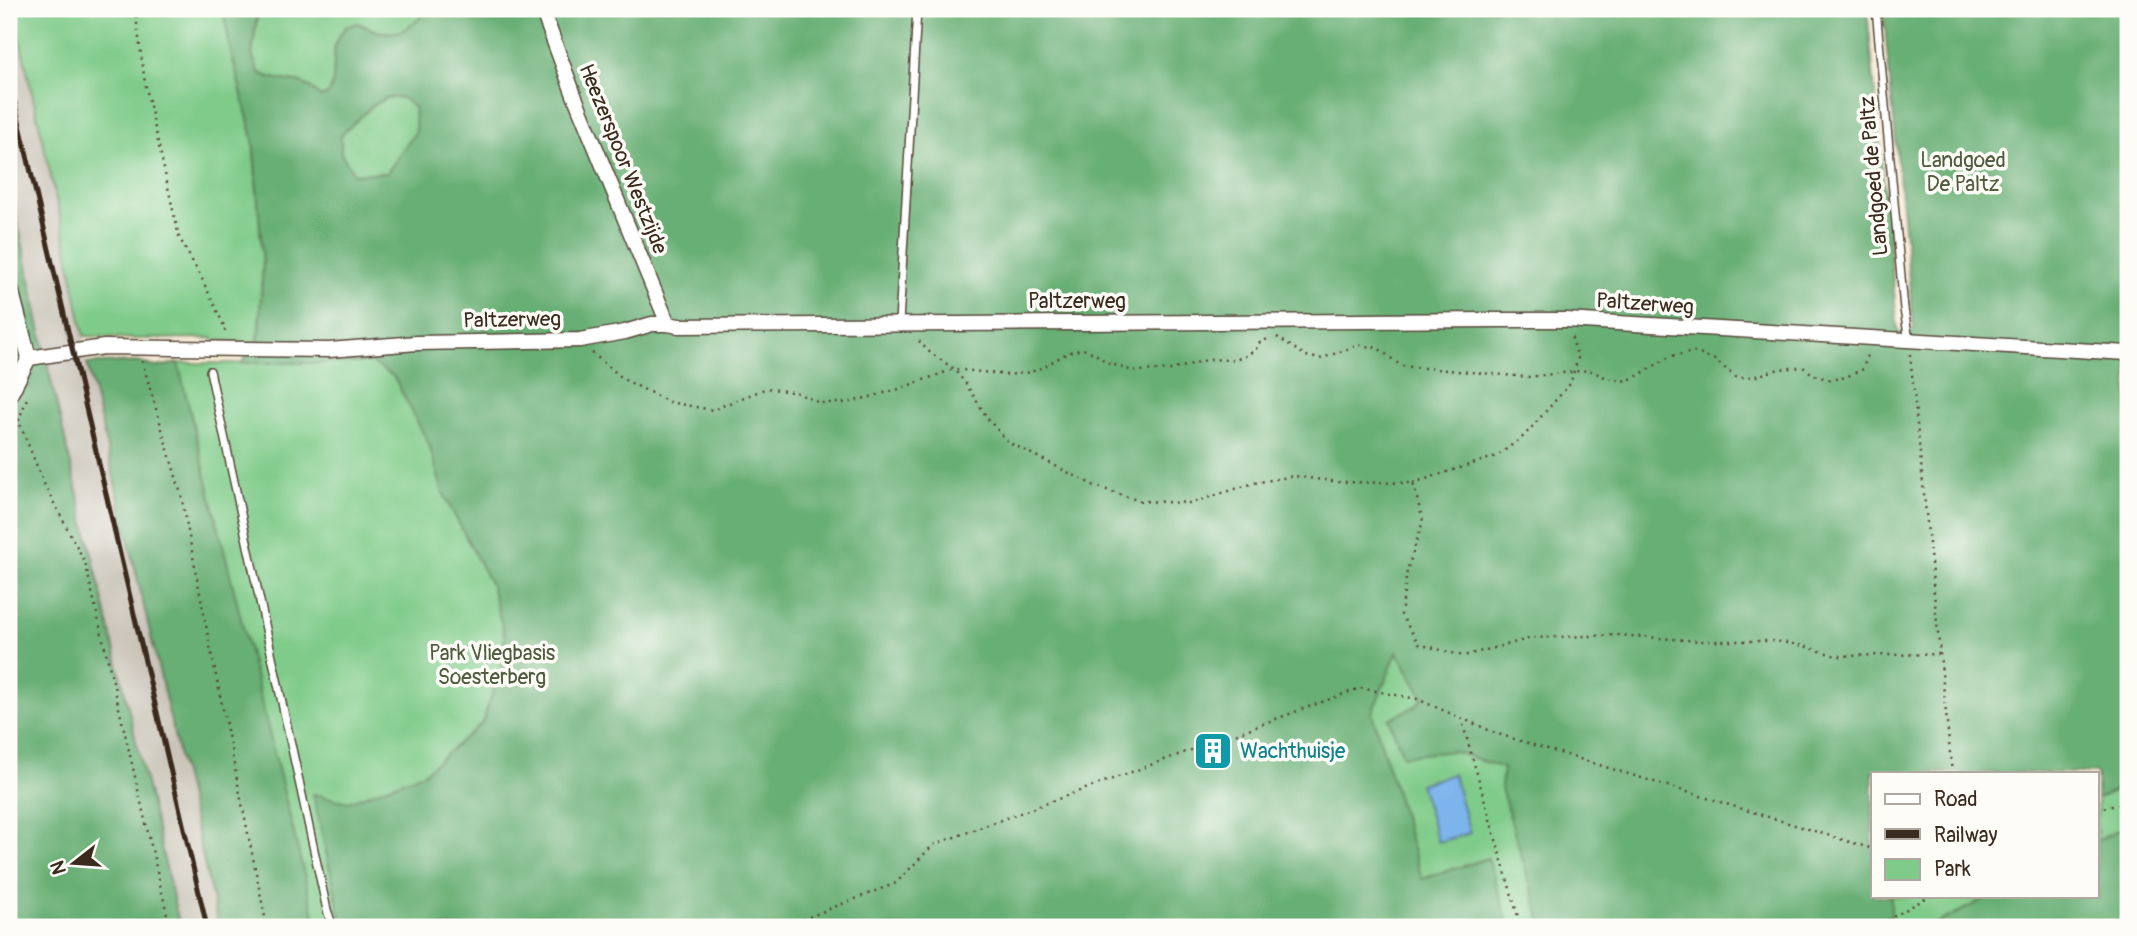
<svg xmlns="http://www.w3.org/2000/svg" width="2137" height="936" viewBox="0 0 2137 936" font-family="Pangolin,sans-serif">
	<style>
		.industrial { fill: #c9c3b8 }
		.green { fill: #7fcb89; stroke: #5d7a54; stroke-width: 2 }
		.forest { fill: #67af75; stroke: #516c4a; stroke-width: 2; fill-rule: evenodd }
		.water { fill: #7bb4eb; stroke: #5b6f84; stroke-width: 2 }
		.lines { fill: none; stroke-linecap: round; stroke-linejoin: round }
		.lane-casing { stroke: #574739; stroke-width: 10 }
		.street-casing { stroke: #574739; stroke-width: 17 }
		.path { stroke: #574739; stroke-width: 2.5; stroke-dasharray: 2 5; stroke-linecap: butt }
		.lane { stroke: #fff; stroke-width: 7 }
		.street { stroke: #fff; stroke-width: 14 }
		.rail { stroke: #3b2a1e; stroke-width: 5 }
		.labels { text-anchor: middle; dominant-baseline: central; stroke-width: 7; stroke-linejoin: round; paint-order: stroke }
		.street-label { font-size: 21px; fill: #3b2a1e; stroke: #fdfcf7 }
		.park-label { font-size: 21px; fill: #4f5a3e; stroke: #fdfcf7 }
		.culture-label { font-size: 21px; fill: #0d838f; stroke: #fdfcf7; text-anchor: start }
	</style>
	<rect width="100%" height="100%" fill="#fdfcf7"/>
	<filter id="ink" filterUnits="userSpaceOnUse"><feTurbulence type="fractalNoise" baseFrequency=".0143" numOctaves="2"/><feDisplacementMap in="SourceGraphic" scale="14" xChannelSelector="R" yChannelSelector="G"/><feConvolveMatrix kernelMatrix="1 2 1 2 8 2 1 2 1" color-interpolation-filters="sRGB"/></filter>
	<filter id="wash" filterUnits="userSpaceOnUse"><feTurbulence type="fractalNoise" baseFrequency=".00686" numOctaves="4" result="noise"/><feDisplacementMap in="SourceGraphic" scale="28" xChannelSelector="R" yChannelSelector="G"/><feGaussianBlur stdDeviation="1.57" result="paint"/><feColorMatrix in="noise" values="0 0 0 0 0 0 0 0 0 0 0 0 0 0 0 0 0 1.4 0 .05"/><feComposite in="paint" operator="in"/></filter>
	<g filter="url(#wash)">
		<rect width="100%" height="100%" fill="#f6e9d4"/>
		<!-- industrial -->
		<path class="industrial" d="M 9,9 L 13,9 L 43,138 L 66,243 L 84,336 L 87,363 L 219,927 L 180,927 L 50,376 L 9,179 Z"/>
		<!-- green -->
		<path class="green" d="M 13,9 L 223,9 L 231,52 L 253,138 L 263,265 L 258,344 L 213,340 L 212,338 L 136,339 L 84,336 L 66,243 Z
			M 258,9 L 427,9 C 407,36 387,39 358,23 L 335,44 L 333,82 L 329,94 L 319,97 C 305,79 297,83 277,79 C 271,78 265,75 259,73 L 252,54 Z
			M 386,98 L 402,98 L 414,107 L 416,131 L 387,173 L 354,174 L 341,154 L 341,135 L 373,105 Z
			M 178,363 L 372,363 L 1397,651 L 1873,896 L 2097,896 L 2097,773 L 2128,682 L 2128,927 L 281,927 L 156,367 Z"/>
		<!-- forest -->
		<path class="forest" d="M 223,9 L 258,9 L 252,54 L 259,73 C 265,75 271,78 277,79 C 297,83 305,79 320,97 L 329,94 L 333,82 L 335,43 L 345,27 L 358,23 C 387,39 407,36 427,9 L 1867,9 L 1898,333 L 1914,331 L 1883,9 L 2128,9 L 2128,784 L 2097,799 L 2097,773 L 1873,773 L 1873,896 L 1891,896 L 1891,918 L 1903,927 L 1543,927 L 1501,788 L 1503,768 L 1453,751 L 1403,756 L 1389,719 L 1416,706 L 1423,697 L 1397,652 L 1372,713 L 1422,879 L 1488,858 L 1509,927 L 343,927 L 313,794 L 348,802 L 424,773 L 482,723 L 500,672 L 505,637 L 491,585 L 443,493 L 429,444 L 394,377 L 372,363 L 241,363 L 258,344 L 263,265 L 253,138 L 231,52 ZM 386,98 L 402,98 L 414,107 L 416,131 L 387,173 L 354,174 L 341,153 L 341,135 L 373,105 Z
			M 9,179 L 50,376 L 180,927 L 9,927 Z
			M 138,362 L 156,367 L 178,363 L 317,927 L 219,927 L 87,363 Z
			M 2128,825 L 2128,927 L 1929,927 L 1990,896 L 2097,896 L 2097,841 Z"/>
		<!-- water -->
		<path class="water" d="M 1453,774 L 1470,833 L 1438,842 L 1420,784 Z"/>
	</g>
	<g filter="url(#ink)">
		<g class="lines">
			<defs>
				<path id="lane" d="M 1876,9 L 1904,309 L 1909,341
					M 899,323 L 917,9
					M 210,371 L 327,910 L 333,927"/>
				<path id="street" d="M 542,9 L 574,95 L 668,324
					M 9,281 L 29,358
					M 29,358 L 104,347 L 329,350 L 417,343 L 580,340 L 625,332 L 652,324 L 668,324 L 679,326 L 1492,320 L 1566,320 L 2128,353
					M 9,397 L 29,358"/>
			</defs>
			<!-- lane casing -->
			<use href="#lane" class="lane-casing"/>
			<!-- street casing -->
			<use href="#street" class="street-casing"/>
			<!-- path -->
			<path class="path" d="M 135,9 L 145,83 L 179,237 L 202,279 L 225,328 L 225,334
				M 1277,337 L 1306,356 L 1320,359 L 1359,345 L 1378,348 L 1401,366 L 1527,377 L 1589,370 L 1607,378 L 1622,381 L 1634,378 L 1671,356 L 1694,352 L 1715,360 L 1737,378 L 1756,376 L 1779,369 L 1803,367 L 1814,375 L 1830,380 L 1846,377 L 1863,369 L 1867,355
				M 919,341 L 928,351 L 954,369 L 966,384 L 988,419 L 1008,442 L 1095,486 L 1140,501 L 1191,503 L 1254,483 L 1294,476 L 1338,482 L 1413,483 L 1423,521 L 1407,571 L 1401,615 L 1419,644 L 1463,656 L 1532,638 L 1616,635 L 1701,641 L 1776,641 L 1804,646 L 1836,656 L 1940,654
				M 592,353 L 625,380 L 669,402 L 712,410 L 767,388 L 797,393 L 820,403 L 847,403 L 896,390 L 954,369 L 1008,375 L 1031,372 L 1045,366 L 1069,352 L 1083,349 L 1094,353 L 1108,363 L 1133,371 L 1171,370 L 1210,359 L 1231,360 L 1244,357 L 1256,349 L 1258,343 L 1270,338
				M 1910,354 L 1952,773
				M 142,361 L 181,494 L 211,651 L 267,927
				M 15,412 L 45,486 L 85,562 L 170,927
				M 9,447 L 27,398
				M 1413,483 L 1497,456 L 1524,436 L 1570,384 L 1578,358 L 1571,336
				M 1461,718 L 1521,927
				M 2097,809 L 2128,803
				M 783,927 L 896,883 L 933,845 L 1360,688 L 1417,699 L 1498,734 L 1873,849
				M 1875,927 L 1930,896"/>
			<!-- lane -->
			<use href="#lane" class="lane"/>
			<!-- street -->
			<use href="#street" class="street"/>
			<!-- rail -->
			<path class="rail" d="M 9,78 L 207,927"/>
		</g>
	</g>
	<!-- icons -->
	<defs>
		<symbol id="building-square" viewBox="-11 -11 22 22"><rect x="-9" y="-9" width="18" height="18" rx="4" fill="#0f9aa8" stroke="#fdfcf7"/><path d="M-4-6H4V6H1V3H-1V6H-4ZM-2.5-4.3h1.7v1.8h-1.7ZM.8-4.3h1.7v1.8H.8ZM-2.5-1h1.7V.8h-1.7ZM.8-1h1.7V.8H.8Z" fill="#fff"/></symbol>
	</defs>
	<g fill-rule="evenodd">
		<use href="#building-square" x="1191" y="729" width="44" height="44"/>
	</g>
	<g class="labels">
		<!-- street labels -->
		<g class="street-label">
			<text transform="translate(623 159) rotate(68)">Heezerspoor Westzijde</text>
			<text transform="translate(1874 176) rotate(-95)">Landgoed de Paltz</text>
			<text x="1077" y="301">Paltzerweg</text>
			<text transform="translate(1645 304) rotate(4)">Paltzerweg</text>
			<text transform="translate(512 320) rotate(-1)">Paltzerweg</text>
		</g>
		<!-- park labels -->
		<g class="park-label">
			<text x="1963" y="160">Landgoed<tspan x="1963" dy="24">De Paltz</tspan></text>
			<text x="492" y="653">Park Vliegbasis<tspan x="492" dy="24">Soesterberg</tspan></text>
		</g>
		<!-- culture labels -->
		<g class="culture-label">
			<text x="1240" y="751">Wachthuisje</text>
		</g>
	</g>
	<!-- margin -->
	<rect width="2137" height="936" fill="none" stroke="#fdfcf7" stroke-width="35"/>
	<!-- legend -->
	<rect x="1871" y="772" width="228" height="126" fill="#fdfcf7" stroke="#afa8a0" stroke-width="2"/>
	<rect x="1885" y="794" width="35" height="10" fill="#ffffff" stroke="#afa8a0" stroke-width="2"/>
	<text x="1934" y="806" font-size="21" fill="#3b2a1e">Road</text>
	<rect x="1885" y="829" width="35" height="10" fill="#3b2a1e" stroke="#afa8a0" stroke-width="2"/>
	<text x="1934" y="842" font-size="21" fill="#3b2a1e">Railway</text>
	<rect x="1885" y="859" width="35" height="21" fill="#7fcb89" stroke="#afa8a0" stroke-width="2"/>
	<text x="1934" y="876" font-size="21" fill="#3b2a1e">Park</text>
	<!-- north arrow -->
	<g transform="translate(74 863) rotate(253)" stroke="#fdfcf7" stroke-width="5" paint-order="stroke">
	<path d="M0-5L12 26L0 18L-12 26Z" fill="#3b2a1e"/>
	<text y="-10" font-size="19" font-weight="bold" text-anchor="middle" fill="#3b2a1e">N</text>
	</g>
</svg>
